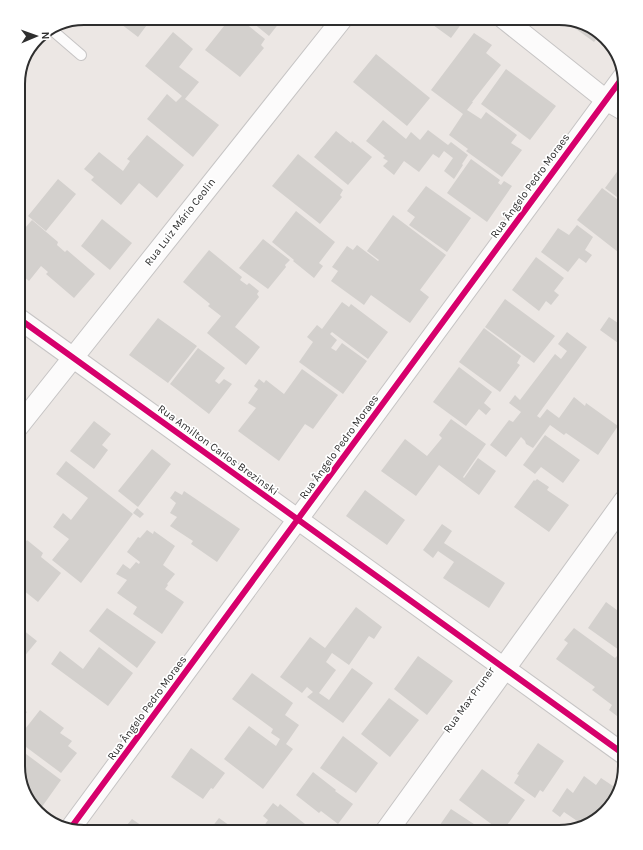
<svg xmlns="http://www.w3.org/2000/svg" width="643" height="850" viewBox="0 0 643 850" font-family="Karla,sans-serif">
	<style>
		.building { fill: #d3d0cd }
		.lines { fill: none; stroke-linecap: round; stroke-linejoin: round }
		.lane-casing { stroke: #c6c4c4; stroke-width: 12 }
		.street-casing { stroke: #c6c4c4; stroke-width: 22 }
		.secondary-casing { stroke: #c6c4c4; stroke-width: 24 }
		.lane { stroke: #fcfbfb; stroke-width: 10 }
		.street { stroke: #fcfbfb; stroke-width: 20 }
		.secondary { stroke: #fcfbfb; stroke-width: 22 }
		.cycleway-casing { stroke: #fff; stroke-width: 8 }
		.cycleway { stroke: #d6006c; stroke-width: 6 }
		.labels { text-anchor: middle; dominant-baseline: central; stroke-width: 3.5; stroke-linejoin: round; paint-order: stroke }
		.street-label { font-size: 11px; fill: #2e2e2e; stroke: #fff }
		.rim { fill: none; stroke: #2e2e2e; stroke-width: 2 }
	</style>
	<rect width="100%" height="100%" fill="#ece7e4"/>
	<!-- building -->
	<path class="building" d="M 113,18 L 152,18 L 138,37 Z
		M 247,18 L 283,18 L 269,36 Z
		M 438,18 L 455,18 L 462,23 L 451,38 L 433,25 Z
		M 561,18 L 592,27 L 600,35 L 594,42 Z
		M 240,19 L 265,39 L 261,45 L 264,48 L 240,77 L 205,50 L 228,21 L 235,26 Z
		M 173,32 L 193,49 L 179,67 L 199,82 L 185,99 L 219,125 L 193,157 L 147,119 L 167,94 L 176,102 L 182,96 L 145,66 Z
		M 474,33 L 492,45 L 486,53 L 501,65 L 472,102 L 473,102 L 467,110 L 481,119 L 486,112 L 517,135 L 511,143 L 522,150 L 502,177 L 466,151 L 468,149 L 449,135 L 463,114 L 431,90 Z
		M 376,54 L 430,98 L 407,126 L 353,82 Z
		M 506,69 L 556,106 L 530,140 L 481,104 Z
		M 383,120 L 406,139 L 411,132 L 420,140 L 428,130 L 448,145 L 451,142 L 468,155 L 462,164 L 463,165 L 454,179 L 444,171 L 453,158 L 444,151 L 439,158 L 433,154 L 419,172 L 404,161 L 394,175 L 383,166 L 388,161 L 383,158 L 385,156 L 366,141 Z
		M 336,131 L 351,143 L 352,141 L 372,157 L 348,185 L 314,157 Z
		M 147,135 L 184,165 L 157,198 L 139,183 L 121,205 L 91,180 L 94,177 L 84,169 L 99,152 L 123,171 L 130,161 L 127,159 Z
		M 298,154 L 343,190 L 340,195 L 342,197 L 320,224 L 272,186 Z
		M 471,159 L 500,180 L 498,183 L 501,185 L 504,181 L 512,186 L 487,222 L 447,193 Z
		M 625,161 L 625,203 L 605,188 Z
		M 58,179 L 76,194 L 46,231 L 28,216 Z
		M 426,186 L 471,218 L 447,252 L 409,225 L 415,217 L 407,211 Z
		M 602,188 L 625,205 L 625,243 L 618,252 L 577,220 Z
		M 296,211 L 335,242 L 319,263 L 323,266 L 314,278 L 293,261 L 294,260 L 272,242 Z
		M 393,215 L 446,255 L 420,290 L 429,297 L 410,323 L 400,316 L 371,295 L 364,305 L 331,281 L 338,271 L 332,267 L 347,246 L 353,250 L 357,245 L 378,261 L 379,260 L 367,251 Z
		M 102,219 L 132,243 L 110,270 L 81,246 Z
		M 32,220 L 58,242 L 57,245 L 65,252 L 67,250 L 95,274 L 74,298 L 46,274 L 48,272 L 41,266 L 29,281 L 18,272 L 18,236 Z
		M 577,225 L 593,237 L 585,250 L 592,255 L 586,263 L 579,258 L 568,272 L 541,252 L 558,228 L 569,235 Z
		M 263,239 L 290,260 L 285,265 L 286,267 L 268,289 L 239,268 Z
		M 209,250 L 242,277 L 240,280 L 247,285 L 249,283 L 259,291 L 257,294 L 259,297 L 235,327 L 260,347 L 246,365 L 207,333 L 221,316 L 208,306 L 210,304 L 183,282 Z
		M 536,257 L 564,278 L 554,291 L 559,295 L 551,305 L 546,301 L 539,311 L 512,290 Z
		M 505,299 L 555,336 L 534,363 L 485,327 Z
		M 342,302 L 349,307 L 351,304 L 388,332 L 368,359 L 332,332 L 330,334 L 337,340 L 331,348 L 336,351 L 342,343 L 367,361 L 343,394 L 299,362 L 313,342 L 307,337 L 317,325 L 322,329 Z
		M 625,312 L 625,348 L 600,330 L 609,317 L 618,323 Z
		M 158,318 L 197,346 L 168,383 L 129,355 Z
		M 484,328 L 521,356 L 517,363 L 520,365 L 500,392 L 459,362 Z
		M 567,332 L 587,347 L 537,416 L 540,418 L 547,409 L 559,418 L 574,397 L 585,406 L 586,403 L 618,426 L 598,455 L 566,433 L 564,435 L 550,425 L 533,448 L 526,444 L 525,441 L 521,437 L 506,457 L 490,445 L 509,420 L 513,422 L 521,412 L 509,403 L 515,395 L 520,400 L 555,354 L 561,359 L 567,351 L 558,344 Z
		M 198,348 L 225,368 L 215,381 L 219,384 L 224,379 L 232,384 L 209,414 L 170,384 Z
		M 459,367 L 492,392 L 484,403 L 491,409 L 486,415 L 479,409 L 466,426 L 433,402 Z
		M 302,369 L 338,395 L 313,429 L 305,424 L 279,461 L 238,431 L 256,408 L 248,403 L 258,389 L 254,386 L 259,379 L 264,383 L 266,380 L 284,394 Z
		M 451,419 L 486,444 L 463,477 L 464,478 L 478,458 L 496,471 L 479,495 L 439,465 L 416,496 L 381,471 L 405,439 L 427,456 L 442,438 L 439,435 Z
		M 94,421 L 111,434 L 102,445 L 108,450 L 94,469 L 70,451 Z
		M 545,435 L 580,460 L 563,483 L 541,467 L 535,474 L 523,465 Z
		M 152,449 L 171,464 L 138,507 L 118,491 Z
		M 66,461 L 133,514 L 81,583 L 52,560 L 69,539 L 53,527 L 63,513 L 71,520 L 88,498 L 56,474 Z
		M 537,479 L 549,487 L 547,490 L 569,505 L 549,532 L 514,507 L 534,480 L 535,481 Z
		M 365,490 L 405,520 L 387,545 L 346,516 Z
		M 175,491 L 182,495 L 184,491 L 240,529 L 217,562 L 191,544 L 193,541 L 170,526 L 177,517 L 170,513 L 176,503 L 170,498 Z
		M 137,508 L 144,514 L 140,518 L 133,513 Z
		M 442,524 L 452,531 L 444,543 L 505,583 L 489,608 L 443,578 L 454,562 L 438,551 L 433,558 L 423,550 Z
		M 147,530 L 153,534 L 154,531 L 175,546 L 163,565 L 175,574 L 167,584 L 168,585 L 165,589 L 184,602 L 162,634 L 133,614 L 137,607 L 117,593 L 127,580 L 116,574 L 123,564 L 130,569 L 136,562 L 139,564 L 140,562 L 127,552 L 138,537 L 140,538 Z
		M 27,540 L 43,553 L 41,557 L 61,573 L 38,602 L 18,586 L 18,551 Z
		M 606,602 L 625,616 L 625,657 L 618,652 L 619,650 L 588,628 Z
		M 356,607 L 382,627 L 374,639 L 369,636 L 349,665 L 332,653 L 326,662 L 336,670 L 319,693 L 329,700 L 352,668 L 373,683 L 343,723 L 307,697 L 313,692 L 307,687 L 302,693 L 280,677 L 310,637 L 325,648 Z
		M 107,608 L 156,642 L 137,668 L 89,631 Z
		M 18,626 L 37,641 L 18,664 Z
		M 574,628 L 615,658 L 617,656 L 625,661 L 625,713 L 621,719 L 609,710 L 612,705 L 592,690 L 595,687 L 556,659 L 568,643 L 564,640 Z
		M 99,647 L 133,673 L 108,706 L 51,664 L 60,651 L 83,669 Z
		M 418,656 L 453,681 L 427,715 L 394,689 Z
		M 252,673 L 293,703 L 285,715 L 299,725 L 286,744 L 293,749 L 263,789 L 224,759 L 249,726 L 276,746 L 280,739 L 271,733 L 273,729 L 232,699 Z
		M 389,698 L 419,720 L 390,757 L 361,734 Z
		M 18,705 L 27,712 L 18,724 Z
		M 40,710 L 64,728 L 60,733 L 72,741 L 68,746 L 77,753 L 61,773 L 18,741 L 18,738 Z
		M 343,736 L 378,763 L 356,793 L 320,768 Z
		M 538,743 L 564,761 L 543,792 L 540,790 L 535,798 L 514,783 L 519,775 L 517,774 Z
		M 18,748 L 61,780 L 39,811 L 29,802 L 18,766 Z
		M 191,748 L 225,773 L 213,789 L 211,788 L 203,799 L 171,777 Z
		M 482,769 L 525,800 L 502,832 L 459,800 Z
		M 313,772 L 336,790 L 335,791 L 353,804 L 338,824 L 321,811 L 319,813 L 296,795 Z
		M 584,776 L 596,785 L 601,778 L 619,790 L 616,799 L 595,821 L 583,825 L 564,812 L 560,817 L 552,811 L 567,788 L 573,793 Z
		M 273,803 L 278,807 L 280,804 L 315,832 L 260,832 L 268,820 L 263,816 Z
		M 451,809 L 480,828 L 477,832 L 435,832 Z
		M 219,818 L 233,828 L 230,832 L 208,832 Z
		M 132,819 L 151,832 L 121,832 Z"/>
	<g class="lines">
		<defs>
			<path id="lane" d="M 52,30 L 81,55"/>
			<path id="street" d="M 503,18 L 606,100 L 625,111
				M 18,318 L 625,755
				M 18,427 L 343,18
				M 70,829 L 623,77"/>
			<path id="secondary" d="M 386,832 L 625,501"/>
		</defs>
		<!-- lane casing -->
		<use href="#lane" class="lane-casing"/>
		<!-- street casing -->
		<use href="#street" class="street-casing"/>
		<!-- secondary casing -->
		<use href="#secondary" class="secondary-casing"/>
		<!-- lane -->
		<use href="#lane" class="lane"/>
		<!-- street -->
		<use href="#street" class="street"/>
		<!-- secondary -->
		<use href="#secondary" class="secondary"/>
		<defs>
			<path id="cycleway" d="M 18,318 L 625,755
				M 70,829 L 623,77"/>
		</defs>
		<!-- cycleway casing -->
		<use href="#cycleway" class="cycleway-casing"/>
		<!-- cycleway -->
		<use href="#cycleway" class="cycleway"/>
	</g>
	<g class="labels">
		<!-- street labels -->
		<g class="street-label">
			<text transform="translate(530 186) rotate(-54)">Rua Ângelo Pedro Moraes</text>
			<text transform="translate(180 222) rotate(-52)">Rua Luiz Mário Ceolin</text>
			<text transform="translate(339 447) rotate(-54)">Rua Ângelo Pedro Moraes</text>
			<text transform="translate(218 450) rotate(36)">Rua Amilton Carlos Brezinski</text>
			<text transform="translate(469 700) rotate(-54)">Rua Max Pruner</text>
			<text transform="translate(147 708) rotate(-54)">Rua Ângelo Pedro Moraes</text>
		</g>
	</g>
	<!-- crop -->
	<path d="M0 0H643V850H0ZM84 25H559A59 59 0 0 1 618 84V766A59 59 0 0 1 559 825H84A59 59 0 0 1 25 766V84A59 59 0 0 1 84 25Z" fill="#fff" fill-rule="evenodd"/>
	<path class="rim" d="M84 25H559A59 59 0 0 1 618 84V766A59 59 0 0 1 559 825H84A59 59 0 0 1 25 766V84A59 59 0 0 1 84 25Z"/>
	<!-- north arrow -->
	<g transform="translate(36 36) rotate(88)" stroke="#ffffff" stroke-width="3" paint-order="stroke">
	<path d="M0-3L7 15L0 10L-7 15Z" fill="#2e2e2e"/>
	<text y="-6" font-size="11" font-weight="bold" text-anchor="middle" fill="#2e2e2e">N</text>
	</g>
</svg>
